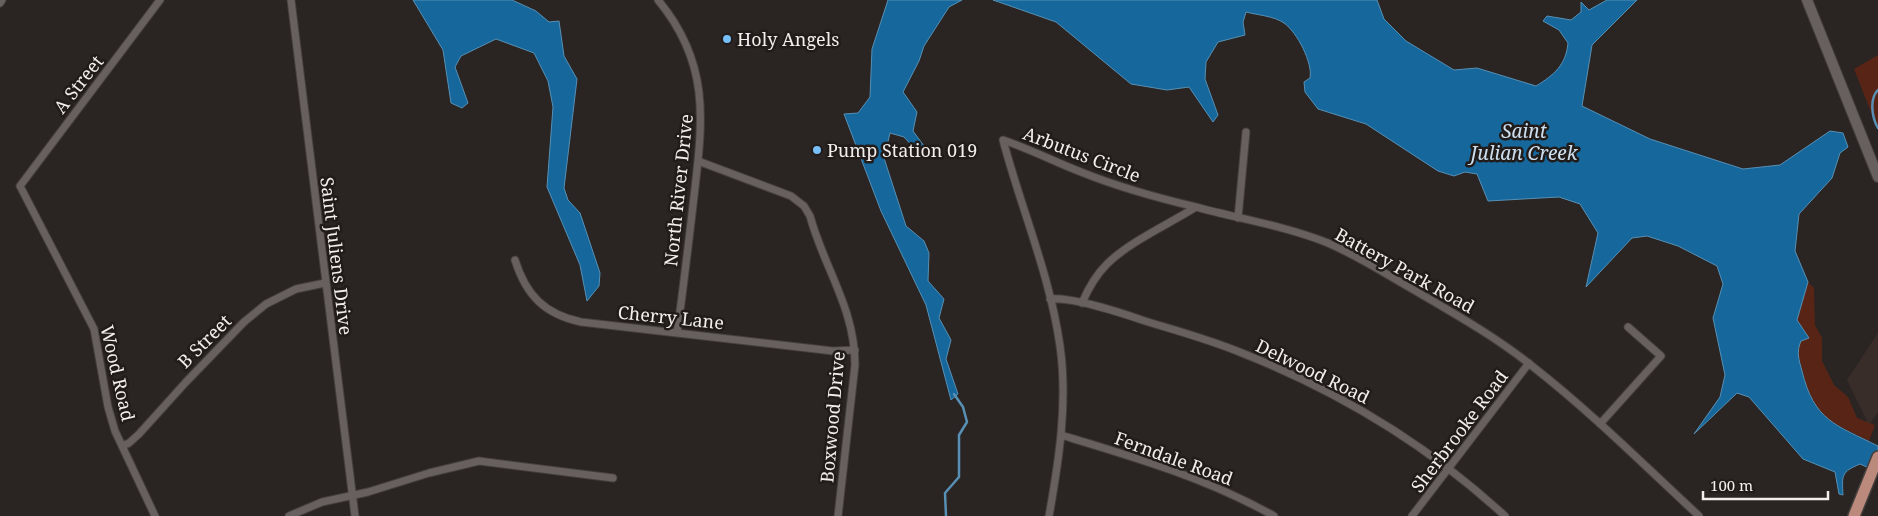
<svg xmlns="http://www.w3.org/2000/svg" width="1878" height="516" viewBox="0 0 1878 516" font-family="'Noto Serif',serif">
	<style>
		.built { fill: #392d2a }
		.green { fill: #582416 }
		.water { fill: #15679c; stroke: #5790b4 }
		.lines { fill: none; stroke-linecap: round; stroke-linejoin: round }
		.stream { stroke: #5790b4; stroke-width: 2.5 }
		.minor-casing { stroke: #443f3d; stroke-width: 9 }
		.secondary-casing { stroke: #443f3d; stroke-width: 12 }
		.primary-casing { stroke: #443f3d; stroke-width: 14 }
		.minor { stroke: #67605e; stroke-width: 7 }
		.secondary { stroke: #67605e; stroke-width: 10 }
		.primary { stroke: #bc8a7d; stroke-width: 11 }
		.poi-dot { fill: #78bff7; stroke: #211b19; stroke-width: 2 }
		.labels { text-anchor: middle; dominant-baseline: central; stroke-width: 5; stroke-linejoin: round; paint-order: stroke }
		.poi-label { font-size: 18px; fill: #f2eeec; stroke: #211b19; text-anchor: start }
		.street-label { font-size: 18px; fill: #f2eeec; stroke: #211b19 }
		.water-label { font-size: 19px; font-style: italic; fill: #cee0f0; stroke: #211b19 }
	</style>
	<rect width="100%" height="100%" fill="#2a2423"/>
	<!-- built -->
	<path class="built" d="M 1878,333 L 1878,412 L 1869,425 L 1847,380 Z"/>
	<!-- green -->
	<path class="green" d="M 1878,55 L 1878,130 L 1854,69 Z
		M 1808,282 L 1814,288 L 1815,325 L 1822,338 L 1822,361 L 1834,385 L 1848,397 L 1857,418 L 1875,425 L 1869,441 L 1831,422 L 1817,409 L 1806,385 L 1797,350 L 1801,341 L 1797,320 Z"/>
	<!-- water -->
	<path class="water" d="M 413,0 L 512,0 L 536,11 L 549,22 L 559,21 L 564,56 L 577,79 L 564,188 L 568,200 L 580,213 L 600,273 L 599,286 L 587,301 L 580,265 L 547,187 L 553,107 L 548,81 L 534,53 L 496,39 L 461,56 L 455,67 L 468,103 L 462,108 L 451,103 L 443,50 Z
		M 888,0 L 962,0 L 949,7 L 924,46 L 919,61 L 903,92 L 917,112 L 913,131 L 927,150 L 924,159 L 904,137 L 890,133 L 884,158 L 906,226 L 924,241 L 929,253 L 928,281 L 944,299 L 939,318 L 951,340 L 946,359 L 958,394 L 951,400 L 926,305 L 881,211 L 844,114 L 858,113 L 870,97 L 872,49 Z
		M 993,0 L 1377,0 L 1384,19 L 1406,41 L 1454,70 L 1477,68 L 1536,86 C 1554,75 1566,65 1568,43 L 1559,30 L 1543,21 L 1547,16 L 1571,20 L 1581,12 L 1581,2 L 1589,10 L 1607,0 L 1637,0 L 1592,45 L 1582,106 L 1650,139 L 1743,169 L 1780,165 L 1830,131 L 1843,133 L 1848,147 L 1840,153 L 1832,178 L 1799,214 L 1795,251 L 1808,282 L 1797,320 L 1809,338 L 1801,341 C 1796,352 1799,360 1802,371 C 1814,421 1836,425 1878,446 L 1878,472 L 1860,464 C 1841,472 1842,475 1843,495 L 1839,494 L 1835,472 L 1803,459 L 1749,397 L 1737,393 L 1694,434 L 1720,397 L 1725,375 L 1713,318 L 1723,284 L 1717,266 L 1678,246 L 1647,236 L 1632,238 L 1586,287 L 1598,233 L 1580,204 L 1559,197 L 1488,201 L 1477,174 L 1465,172 L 1454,176 L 1438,171 L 1366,124 L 1318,109 L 1305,92 L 1304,82 L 1310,78 C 1313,63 1297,32 1284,23 C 1274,16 1257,15 1246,12 L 1243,22 L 1245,35 L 1218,42 L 1206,62 L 1205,79 L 1218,115 L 1213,122 L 1189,87 L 1167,90 L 1131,84 L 1056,22 Z"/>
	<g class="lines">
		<!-- stream -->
		<path class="stream" d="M 1878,90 C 1869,99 1872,118 1878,128
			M 946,516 L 945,493 L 959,477 L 959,435 L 967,422 L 963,407 L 954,394"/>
		<defs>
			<path id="minor" d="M 291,0 L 355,516
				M 658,0 C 713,66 702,126 693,205 C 688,248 683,291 677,333
				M 0,3 L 2,0
				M 698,161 L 791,196 L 804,206 L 810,216 C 824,268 855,308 855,365 L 838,516
				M 1238,218 L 1246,132
				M 515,260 C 526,295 544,314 581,322 L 833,351 L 855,350
				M 1050,299 C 1072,297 1122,313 1145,321 C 1178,331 1211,340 1242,353 C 1338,391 1429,446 1505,516
				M 1082,303 C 1088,289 1096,275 1107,264 C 1129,242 1169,224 1196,207 C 1240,219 1286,226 1328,243 C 1358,256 1386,274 1414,290 C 1455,314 1496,337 1532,366 C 1591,412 1644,465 1699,516
				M 1600,424 L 1661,356 L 1628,327
				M 1061,435 C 1134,457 1207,478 1274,516
				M 122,446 L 129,443 L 139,434 L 186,382 L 244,322 L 266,304 L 296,289 L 325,283
				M 155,516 L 115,431 L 108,407 L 94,329 L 20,186 L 160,0
				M 289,516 L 322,502 L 368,492 L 429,473 L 479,461 L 613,478
				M 1049,516 C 1059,460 1068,402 1060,346 C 1050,275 1021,208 1003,140 C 1030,149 1055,162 1081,172 C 1118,187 1158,198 1196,207
				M 1412,516 L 1529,363"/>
			<path id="secondary" d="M 1807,0 L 1878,177"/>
			<path id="primary" d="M 1854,516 L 1878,457"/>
		</defs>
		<!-- minor casing -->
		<use href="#minor" class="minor-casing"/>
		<!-- secondary casing -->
		<use href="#secondary" class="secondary-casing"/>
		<!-- primary casing -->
		<use href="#primary" class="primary-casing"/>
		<!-- minor -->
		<use href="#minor" class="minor"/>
		<!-- secondary -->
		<use href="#secondary" class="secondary"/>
		<!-- primary -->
		<use href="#primary" class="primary"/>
	</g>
	<!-- markers -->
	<g class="poi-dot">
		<circle cx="727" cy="39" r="5"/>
		<circle cx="817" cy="150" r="5"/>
	</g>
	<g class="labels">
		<!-- poi labels -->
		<g class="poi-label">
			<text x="737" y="39">Holy Angels</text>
			<text x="827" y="150">Pump Station 019</text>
		</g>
		<!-- street labels -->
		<g class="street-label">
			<text transform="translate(78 84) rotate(-52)">A Street</text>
			<text transform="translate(1082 154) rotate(21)">Arbutus Circle</text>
			<text transform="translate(678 190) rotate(-84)">North River Drive</text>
			<text transform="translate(337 256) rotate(83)">Saint Juliens Drive</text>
			<text transform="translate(1405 270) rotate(29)">Battery Park Road</text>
			<text transform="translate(671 317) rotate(6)">Cherry Lane</text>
			<text transform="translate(204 341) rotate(-45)">B Street</text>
			<text transform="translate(1313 371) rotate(26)">Delwood Road</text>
			<text transform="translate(118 373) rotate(77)">Wood Road</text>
			<text transform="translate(832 417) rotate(-85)">Boxwood Drive</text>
			<text transform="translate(1459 431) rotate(-53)">Sherbrooke Road</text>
			<text transform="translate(1174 458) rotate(20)">Ferndale Road</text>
		</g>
		<!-- water labels -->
		<g class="water-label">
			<text x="1524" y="131">Saint<tspan x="1524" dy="22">Julian Creek</tspan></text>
		</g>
	</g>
	<!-- scale -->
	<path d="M1703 491v8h125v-8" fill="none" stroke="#f2eeec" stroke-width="2.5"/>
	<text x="1710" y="491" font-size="15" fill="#f2eeec" stroke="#211b19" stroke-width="4" paint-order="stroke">100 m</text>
</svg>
